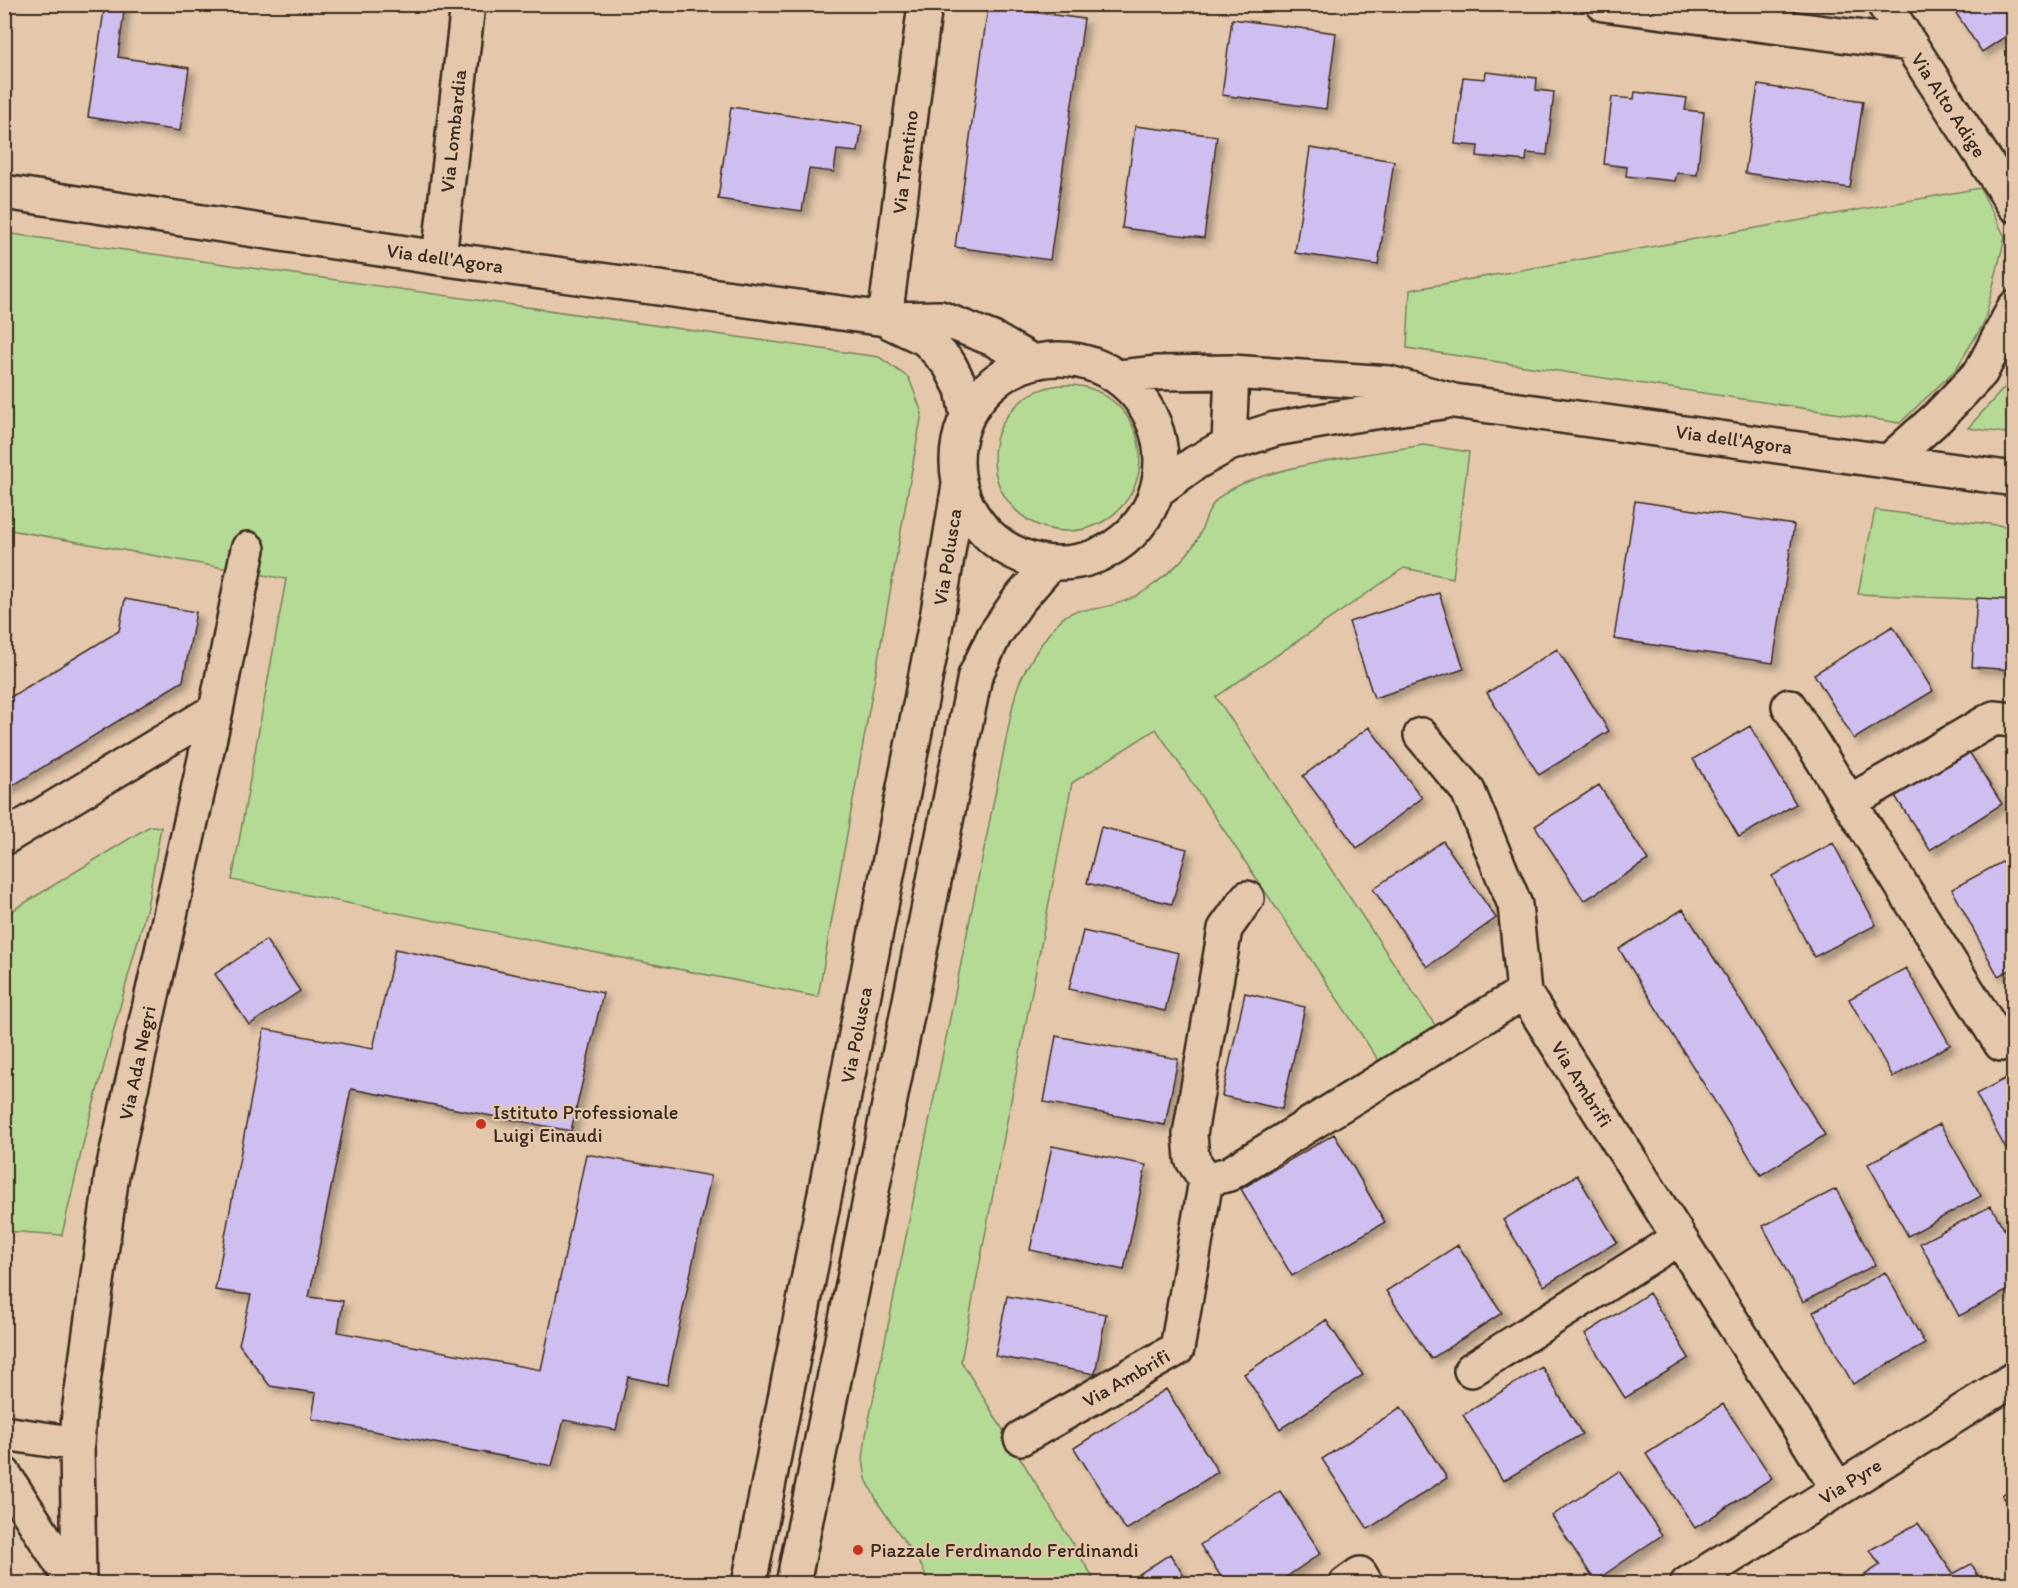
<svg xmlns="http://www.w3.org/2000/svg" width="2018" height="1588" viewBox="0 0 2018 1588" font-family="Itim,sans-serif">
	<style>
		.green { fill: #b4da95; stroke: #78825a; stroke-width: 1.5 }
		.building { fill: #cebff0; stroke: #3b2a1e; stroke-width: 1.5; filter: url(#shadow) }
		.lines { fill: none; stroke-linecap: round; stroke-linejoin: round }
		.minor-casing { stroke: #3b2a1e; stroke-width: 38 }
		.minor { stroke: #e5c8ac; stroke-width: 33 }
		.poi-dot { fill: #c8321e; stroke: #e5c8ac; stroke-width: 2 }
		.labels { text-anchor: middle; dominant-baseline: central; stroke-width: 4.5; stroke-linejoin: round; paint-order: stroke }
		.street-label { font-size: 20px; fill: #3b2a1e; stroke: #e5c8ac }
		.poi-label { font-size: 20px; fill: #3b2a1e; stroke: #e5c8ac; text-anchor: start }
	</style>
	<defs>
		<filter id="shadow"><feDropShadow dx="5.5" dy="5.5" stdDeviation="3" flood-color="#0004"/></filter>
	</defs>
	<rect width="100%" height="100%" fill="#e5c8ac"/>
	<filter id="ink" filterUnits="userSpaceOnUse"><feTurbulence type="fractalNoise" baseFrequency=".0167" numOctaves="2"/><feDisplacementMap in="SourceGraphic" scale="12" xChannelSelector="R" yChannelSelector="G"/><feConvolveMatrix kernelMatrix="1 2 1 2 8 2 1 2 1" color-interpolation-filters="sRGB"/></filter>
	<g filter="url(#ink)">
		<!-- green -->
		<path class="green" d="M 1980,188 L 2005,237 L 1984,323 L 1956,369 L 1900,423 L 1407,348 L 1410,290 Z
			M 5,233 L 879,357 L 909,378 L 922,413 L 818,997 L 232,880 L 286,579 L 5,529 Z
			M 2013,370 L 2013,434 L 1968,428 L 2004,388 Z
			M994 458a73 73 0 1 1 146 0a73 73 0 1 1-146 0Z
			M 1423,445 L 1469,452 L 1453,578 L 1404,568 L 1216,697 L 1439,1031 L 1383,1067 L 1156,729 L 1072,783 L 961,1361 L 1093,1577 L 1083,1584 L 929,1583 L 922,1567 L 878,1503 L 866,1479 L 863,1459 L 866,1435 L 1007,735 C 1010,719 1013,701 1018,686 C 1025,668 1054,619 1071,613 C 1078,610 1086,610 1094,609 C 1112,606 1134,599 1149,588 C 1167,575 1186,559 1197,540 C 1203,529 1206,513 1214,503 C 1240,468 1378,453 1423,445 Z
			M 1875,510 L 2013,527 L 2013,601 L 1858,594 Z
			M 150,826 L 161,827 L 147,907 L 86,1132 L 62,1235 L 5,1231 L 5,915 Z"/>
		<!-- building -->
		<path class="building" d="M 105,4 L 125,4 L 118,57 L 189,68 L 180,131 L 88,117 Z
			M 1950,4 L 2014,4 L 2014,31 L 1982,52 Z
			M 988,6 L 1084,19 L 1050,260 L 955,247 Z
			M 1232,19 L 1336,33 L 1326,109 L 1222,95 Z
			M 1486,72 L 1537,78 L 1536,90 L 1554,92 L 1547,155 L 1527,153 L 1526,161 L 1477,156 L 1478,146 L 1455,144 L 1463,77 L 1485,79 Z
			M 1758,85 L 1863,101 L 1850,188 L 1745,173 Z
			M 1635,92 L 1687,98 L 1685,110 L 1704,112 L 1697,175 L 1677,173 L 1675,181 L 1626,176 L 1627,167 L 1604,164 L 1612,97 L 1634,99 Z
			M 731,107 L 862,126 L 858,152 L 837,150 L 834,172 L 809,169 L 802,211 L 718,199 Z
			M 1135,126 L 1217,136 L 1204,238 L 1122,228 Z
			M 1310,148 L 1394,161 L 1378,265 L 1295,253 Z
			M 1635,501 L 1794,525 L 1773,663 L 1614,639 Z
			M 1439,593 L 1464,669 L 1374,698 L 1349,622 Z
			M 1977,598 L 2014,600 L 2014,670 L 1972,667 Z
			M 125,599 L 196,612 L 183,681 L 4,791 L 4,701 L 119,631 Z
			M 1893,626 L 1933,691 L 1854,739 L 1814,674 Z
			M 1557,649 L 1609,731 L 1539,775 L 1487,693 Z
			M 1750,726 L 1796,804 L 1739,837 L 1693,759 Z
			M 1369,727 L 1422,798 L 1357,848 L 1303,776 Z
			M 1968,750 L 2002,804 L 1930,850 L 1895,796 Z
			M 1599,785 L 1648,860 L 1584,901 L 1535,826 Z
			M 1101,827 L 1187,849 L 1172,904 L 1087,883 Z
			M 1443,841 L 1496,918 L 1427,967 L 1373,889 Z
			M 1833,843 L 1876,925 L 1814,957 L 1772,876 Z
			M 2011,857 L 2014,861 L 2014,968 L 1998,976 L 1952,889 Z
			M 1683,909 L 1825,1135 L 1761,1175 L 1619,949 Z
			M 1083,931 L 1179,953 L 1165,1011 L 1069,989 Z
			M 266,940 L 300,991 L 249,1025 L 215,974 Z
			M 395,949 L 603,993 L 571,1131 L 351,1089 L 309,1297 L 343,1301 L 338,1332 L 541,1370 L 586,1154 L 711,1176 L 667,1385 L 628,1377 L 616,1430 L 564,1420 L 552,1466 L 312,1419 L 316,1393 L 270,1386 L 239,1344 L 251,1295 L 215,1290 L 264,1029 L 373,1049 Z
			M 1906,968 L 1950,1045 L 1893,1077 L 1849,999 Z
			M 1245,993 L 1305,1007 L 1282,1109 L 1222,1096 Z
			M 1056,1036 L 1178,1059 L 1165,1125 L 1044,1102 Z
			M 2014,1074 L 2014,1164 L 1976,1094 Z
			M 1940,1124 L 1981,1196 L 1908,1236 L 1868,1164 Z
			M 1334,1134 L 1385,1222 L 1292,1276 L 1241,1189 Z
			M 1052,1146 L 1146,1165 L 1124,1270 L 1030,1250 Z
			M 1577,1175 L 1617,1242 L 1544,1286 L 1503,1220 Z
			M 1836,1189 L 1875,1265 L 1803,1302 L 1763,1226 Z
			M 1991,1206 L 2014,1247 L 2014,1287 L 1959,1316 L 1920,1243 Z
			M 1458,1245 L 1502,1313 L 1431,1359 L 1386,1291 Z
			M 1885,1272 L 1925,1344 L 1853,1384 L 1813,1312 Z
			M 1649,1293 L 1689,1358 L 1625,1398 L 1585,1334 Z
			M 1007,1296 L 1106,1314 L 1095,1374 L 995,1356 Z
			M 1326,1320 L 1363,1375 L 1280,1429 L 1244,1374 Z
			M 1542,1367 L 1582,1434 L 1503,1481 L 1463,1415 Z
			M 1166,1389 L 1218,1472 L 1126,1530 L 1074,1448 Z
			M 1723,1404 L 1772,1478 L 1695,1528 L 1646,1454 Z
			M 1401,1407 L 1447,1478 L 1368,1529 L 1322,1459 Z
			M 1619,1471 L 1662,1535 L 1595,1581 L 1552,1516 Z
			M 2014,1487 L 2014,1513 L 2002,1495 Z
			M 1280,1491 L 1321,1553 L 1276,1584 L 1226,1584 L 1200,1545 Z
			M 1918,1523 L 1953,1574 L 1971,1564 L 1983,1584 L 1851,1584 L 1880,1565 L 1870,1550 Z
			M 1170,1554 L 1189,1584 L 1124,1584 Z"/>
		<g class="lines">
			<defs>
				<path id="minor" d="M 1603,4 L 1910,44
					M 1884,4 L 2014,205
					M 4,192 L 439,258 L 885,319 L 940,318 L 993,339 L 1033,362
					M 439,258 L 468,4
					M 885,319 L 925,4
					M 890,322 L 926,339 L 949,364 L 962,389 L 967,415
					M957 461a102 102 0 1 1 204 0a102 102 0 1 1-204 0Z
					M 1119,377 L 1158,373 L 1232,372 L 1389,383 L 1454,401 L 2014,479
					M 1229,444 L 1232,372
					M 1889,461 L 1938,417 L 1981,372 L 2014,308
					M 1159,489 L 1195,463 L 1229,444 L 1275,429 L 1348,416 L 1443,402
					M 1789,706 L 2001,1044 L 2014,1036
					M 1421,735 L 1468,791 L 1515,905 L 1524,992 L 1838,1489
					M 1851,801 L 1994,718 L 2014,720
					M 4,838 L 216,710
					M 1206,1180 L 1192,1159 L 1190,1134 L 1225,929 L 1247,898
					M 1471,1370 L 1679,1238
					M 4,1433 L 77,1444
					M 1021,1438 L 1177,1349 L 1206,1180 L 1229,1174 L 1524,992
					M 4,1474 L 74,1584
					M 79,1584 L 77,1444 L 79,1412 L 112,1174 L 216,710 L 248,549
					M 749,1584 L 937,618 L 959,485
					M 793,1584 L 975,676 L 994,636 L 1018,601 L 1050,564
					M 1346,1584 L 1360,1574 L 1366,1584
					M 1687,1584 L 2014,1379"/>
			</defs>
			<!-- minor casing -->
			<use href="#minor" class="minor-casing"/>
			<!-- minor -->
			<use href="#minor" class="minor"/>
		</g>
	</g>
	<!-- markers -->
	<g class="poi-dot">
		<circle cx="481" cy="1124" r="6"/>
		<circle cx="858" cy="1550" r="6"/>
	</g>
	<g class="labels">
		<!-- street labels -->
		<g class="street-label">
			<text transform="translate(1949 105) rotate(57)">Via Alto Adige</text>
			<text transform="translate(453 131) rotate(-84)">Via Lombardia</text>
			<text transform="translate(905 162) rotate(-83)">Via Trentino</text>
			<text transform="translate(445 258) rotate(8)">Via dell'Agora</text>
			<text transform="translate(1734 439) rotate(8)">Via dell'Agora</text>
			<text transform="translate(947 557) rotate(-81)">Via Polusca</text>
			<text transform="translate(856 1035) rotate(-79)">Via Polusca</text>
			<text transform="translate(137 1063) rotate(-78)">Via Ada Negri</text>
			<text transform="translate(1582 1084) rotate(58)">Via Ambrifi</text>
			<text transform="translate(1126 1378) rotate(-30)">Via Ambrifi</text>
			<text transform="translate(1850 1481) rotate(-32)">Via Pyre</text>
		</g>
		<!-- poi labels -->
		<g class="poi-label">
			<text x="493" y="1112">Istituto Professionale<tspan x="493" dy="23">Luigi Einaudi</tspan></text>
			<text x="870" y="1550">Piazzale Ferdinando Ferdinandi</text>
		</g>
	</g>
	<!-- margin -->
	<rect width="2018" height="1588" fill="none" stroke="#e5c8ac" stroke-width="24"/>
	<rect x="12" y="12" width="1994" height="1564" fill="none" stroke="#3b2a1e" stroke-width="2" filter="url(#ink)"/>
</svg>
